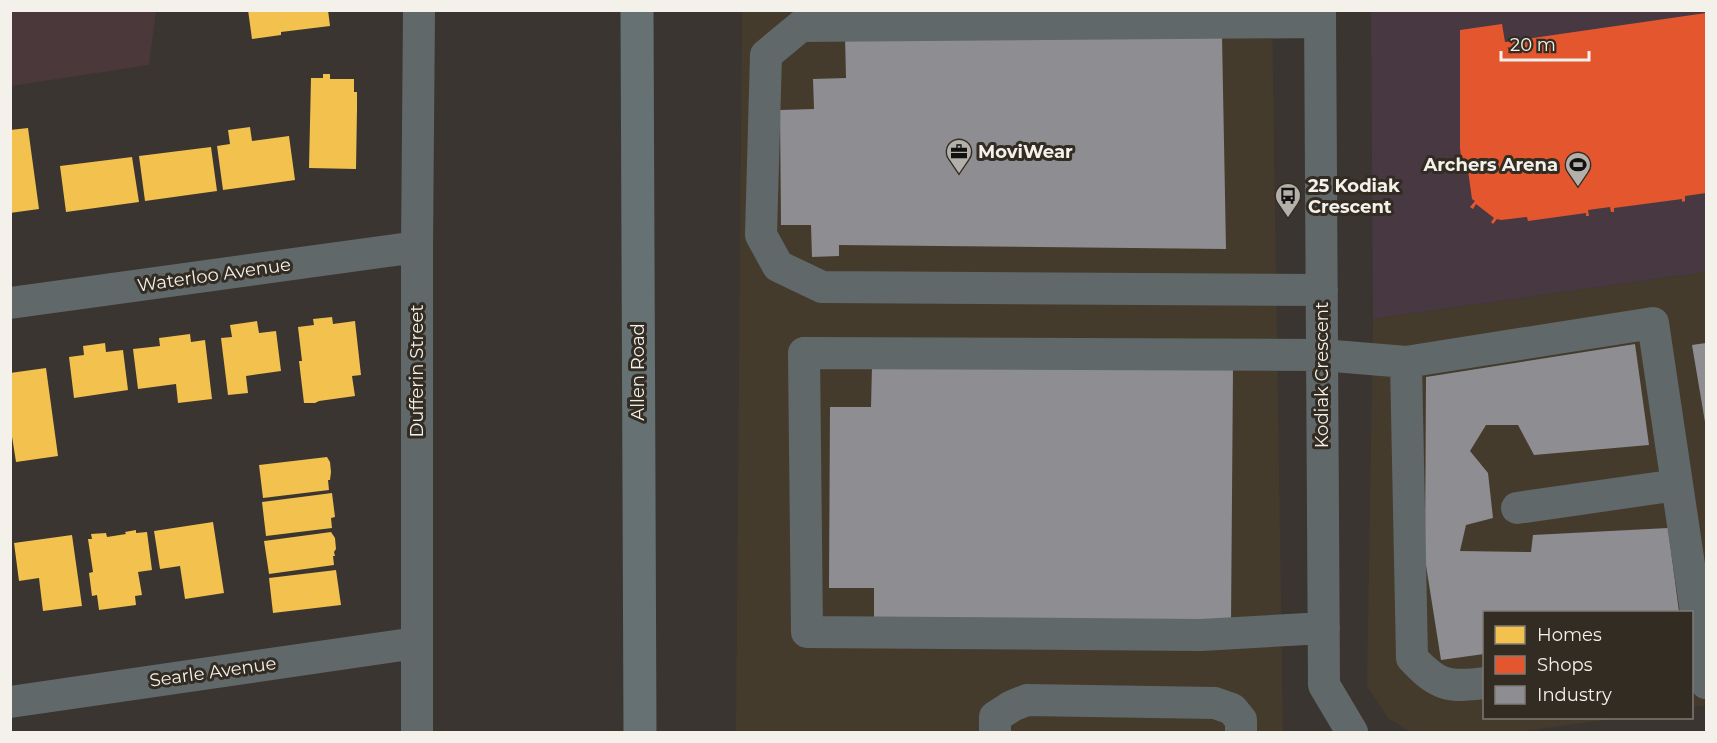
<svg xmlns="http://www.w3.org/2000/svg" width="1717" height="743" viewBox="0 0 1717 743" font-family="Montserrat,sans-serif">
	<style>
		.commercial { fill: #483841 }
		.built { fill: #443b2d }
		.education { fill: #4a383a }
		.homes { fill: #f2c14e }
		.shops { fill: #e4572e }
		.industry { fill: #8d8d92 }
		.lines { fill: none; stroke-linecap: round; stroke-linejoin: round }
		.minor { stroke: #616869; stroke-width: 32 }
		.major { stroke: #667174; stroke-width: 33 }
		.labels { text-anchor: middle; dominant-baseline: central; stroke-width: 6; stroke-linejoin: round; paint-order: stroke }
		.poi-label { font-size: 18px; font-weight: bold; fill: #f4f0ea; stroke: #322c23; text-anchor: start }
		.street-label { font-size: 18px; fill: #f4f0ea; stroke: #322c23 }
	</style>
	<rect width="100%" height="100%" fill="#3a3530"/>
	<!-- commercial -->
	<path class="commercial" d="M 1371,11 L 1706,11 L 1706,272 L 1373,319 Z"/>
	<!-- built -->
	<path class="built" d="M 742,11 L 1272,11 L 1283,732 L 736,732 Z
		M 1706,272 L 1706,705 L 1692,707 L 1692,612 L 1484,612 L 1484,718 L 1620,718 L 1517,732 L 1411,732 L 1389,719 L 1367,686 L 1373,319 Z"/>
	<!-- education -->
	<path class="education" d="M 11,10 L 156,11 L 149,65 L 11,86 Z"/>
	<!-- homes -->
	<path class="homes" d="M 248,10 L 328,10 L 330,26 L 281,32 L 281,35 L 252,39 Z
		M 323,74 L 330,74 L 330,79 L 354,79 L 354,92 L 357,92 L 357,109 L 356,169 L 309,168 L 311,78 L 323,78 Z
		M 250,127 L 252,141 L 289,136 L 295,180 L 223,190 L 217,146 L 230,144 L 228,130 Z
		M 28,128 L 39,209 L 10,213 L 10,130 Z
		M 211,147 L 217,191 L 145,201 L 139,156 Z
		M 132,157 L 139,202 L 66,212 L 60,166 Z
		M 332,317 L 333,324 L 355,321 L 361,375 L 352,376 L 355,396 L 319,401 L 315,403 L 304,403 L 299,361 L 302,361 L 298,327 L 314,325 L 313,319 Z
		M 257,321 L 259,333 L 276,331 L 281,371 L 246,376 L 248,393 L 228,395 L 221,338 L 232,337 L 230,325 Z
		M 190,334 L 191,342 L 205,340 L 212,399 L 178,403 L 176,384 L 138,389 L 133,349 L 160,346 L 159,338 Z
		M 105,343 L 106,352 L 123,350 L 128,390 L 74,398 L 69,357 L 84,355 L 83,346 Z
		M 46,368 L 58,456 L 16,462 L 10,424 L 10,373 Z
		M 327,457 L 330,462 L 331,472 L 330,480 L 328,480 L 329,490 L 263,498 L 259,465 Z
		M 332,493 L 335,517 L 331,518 L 332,528 L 266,536 L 262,502 Z
		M 213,522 L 224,593 L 185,599 L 180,566 L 160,569 L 154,531 Z
		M 136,530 L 136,533 L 147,532 L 152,570 L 138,572 L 142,595 L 135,596 L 136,605 L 99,610 L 97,595 L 92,596 L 89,573 L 93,572 L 88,539 L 92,539 L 91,534 L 106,533 L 107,537 L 126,534 L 125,532 Z
		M 331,532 L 335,538 L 336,549 L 334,552 L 335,556 L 333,556 L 334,565 L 269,574 L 264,541 Z
		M 72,535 L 82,606 L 43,611 L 39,578 L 19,581 L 14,543 Z
		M 336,570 L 341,605 L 273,613 L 269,578 Z"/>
	<!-- shops -->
	<path class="shops" d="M 1706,13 L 1706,193 L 1685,196 L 1685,201 L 1682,202 L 1682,199 L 1614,208 L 1614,212 L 1611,212 L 1610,207 L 1588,210 L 1589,216 L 1586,216 L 1586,213 L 1528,221 L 1527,217 L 1501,220 L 1497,219 L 1493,224 L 1491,222 L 1494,218 L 1476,204 L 1473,209 L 1470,207 L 1475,201 L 1472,199 L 1467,163 L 1462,165 L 1460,148 L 1460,30 L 1502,24 L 1505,42 Z"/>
	<!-- industry -->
	<path class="industry" d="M 845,36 L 1222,36 L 1226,249 L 839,245 L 839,256 L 812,257 L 811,225 L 781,225 L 780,110 L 814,109 L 813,79 L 846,78 Z
		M 1706,343 L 1706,422 L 1705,422 L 1692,345 Z
		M 1635,344 L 1649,445 L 1534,455 L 1518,425 L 1486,425 L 1470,451 L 1488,473 L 1493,518 L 1466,525 L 1460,551 L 1531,552 L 1533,535 L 1668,528 L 1679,612 L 1484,612 L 1484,654 L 1441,660 L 1425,559 L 1426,377 Z
		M 872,366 L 1233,368 L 1231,624 L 874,622 L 874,588 L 829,588 L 830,407 L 871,407 Z"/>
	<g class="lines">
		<!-- minor -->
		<path class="minor" d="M 1320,10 L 1324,685 L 1352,732
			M 1320,22 L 801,26 L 766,55 L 761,235 L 778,266 L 822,287 L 1322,290
			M 10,303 L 417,247
			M 1406,362 L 1412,658 C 1437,685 1448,688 1484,683
			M 1517,508 L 1677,485
			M 1324,628 L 1201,635 L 807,632 L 804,353 L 1322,355 L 1406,362 L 1653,323 L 1702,652 L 1692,653
			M 1702,652 L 1706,683
			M 10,702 L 416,643
			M 417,732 L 417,247 L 419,10
			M 995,732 L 995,717 L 1012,706 L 1027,700 L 1215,703 L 1232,709 L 1241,720 L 1241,732"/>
		<!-- major -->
		<path class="major" d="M 637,10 L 640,732"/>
	</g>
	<!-- icons -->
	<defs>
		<symbol id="office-pin" viewBox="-11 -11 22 30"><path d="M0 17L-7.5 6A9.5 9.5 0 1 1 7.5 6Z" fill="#b3afa9" stroke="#322c23"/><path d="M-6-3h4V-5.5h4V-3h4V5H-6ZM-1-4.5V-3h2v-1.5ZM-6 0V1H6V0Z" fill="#111"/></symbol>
		<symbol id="stadium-pin" viewBox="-11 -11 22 30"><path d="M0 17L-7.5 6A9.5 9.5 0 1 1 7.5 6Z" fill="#b3afa9" stroke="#322c23"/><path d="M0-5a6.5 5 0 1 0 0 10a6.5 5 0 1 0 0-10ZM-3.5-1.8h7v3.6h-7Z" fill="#111"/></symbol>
		<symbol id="bus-pin" viewBox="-11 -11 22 30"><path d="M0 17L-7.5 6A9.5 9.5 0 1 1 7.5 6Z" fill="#b3afa9" stroke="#322c23"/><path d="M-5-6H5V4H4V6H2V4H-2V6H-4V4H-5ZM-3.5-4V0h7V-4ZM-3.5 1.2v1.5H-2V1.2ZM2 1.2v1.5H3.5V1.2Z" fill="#111"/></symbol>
	</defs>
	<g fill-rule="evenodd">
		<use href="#office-pin" x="944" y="137" width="30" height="40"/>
		<use href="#stadium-pin" x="1563" y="150" width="30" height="40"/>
		<use href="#bus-pin" x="1273" y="181" width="30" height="40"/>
	</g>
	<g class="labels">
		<!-- poi labels -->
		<g class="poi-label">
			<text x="978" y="152">MoviWear</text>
			<text x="1558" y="165" text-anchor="end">Archers Arena</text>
			<text x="1308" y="186">25 Kodiak<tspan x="1308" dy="21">Crescent</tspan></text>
		</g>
		<!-- street labels -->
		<g class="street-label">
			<text transform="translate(214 275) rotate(-8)">Waterloo Avenue</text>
			<text transform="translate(417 371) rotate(-90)">Dufferin Street</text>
			<text transform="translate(638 372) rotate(-90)">Allen Road</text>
			<text transform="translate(1322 375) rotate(-90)">Kodiak Crescent</text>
			<text transform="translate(213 672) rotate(-8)">Searle Avenue</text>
		</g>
	</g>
	<!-- border -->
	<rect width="1717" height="743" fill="none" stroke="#f4f0ea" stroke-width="24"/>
	<!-- legend -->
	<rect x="1483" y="611" width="210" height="108" fill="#322c23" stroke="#807a73" stroke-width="1.5"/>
	<rect x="1495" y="626" width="30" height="18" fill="#f2c14e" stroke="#807a73" stroke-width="1.5"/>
	<text x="1537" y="641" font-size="18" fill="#f4f0ea">Homes</text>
	<rect x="1495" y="656" width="30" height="18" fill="#e4572e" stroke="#807a73" stroke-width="1.5"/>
	<text x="1537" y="671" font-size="18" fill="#f4f0ea">Shops</text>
	<rect x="1495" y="686" width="30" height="18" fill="#8d8d92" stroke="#807a73" stroke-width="1.5"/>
	<text x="1537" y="701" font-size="18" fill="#f4f0ea">Industry</text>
	<!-- scale -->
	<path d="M1501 51v9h88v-9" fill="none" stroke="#f4f0ea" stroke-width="3"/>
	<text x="1510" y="51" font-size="18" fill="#f4f0ea" stroke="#322c23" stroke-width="4.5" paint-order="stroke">20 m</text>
</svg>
